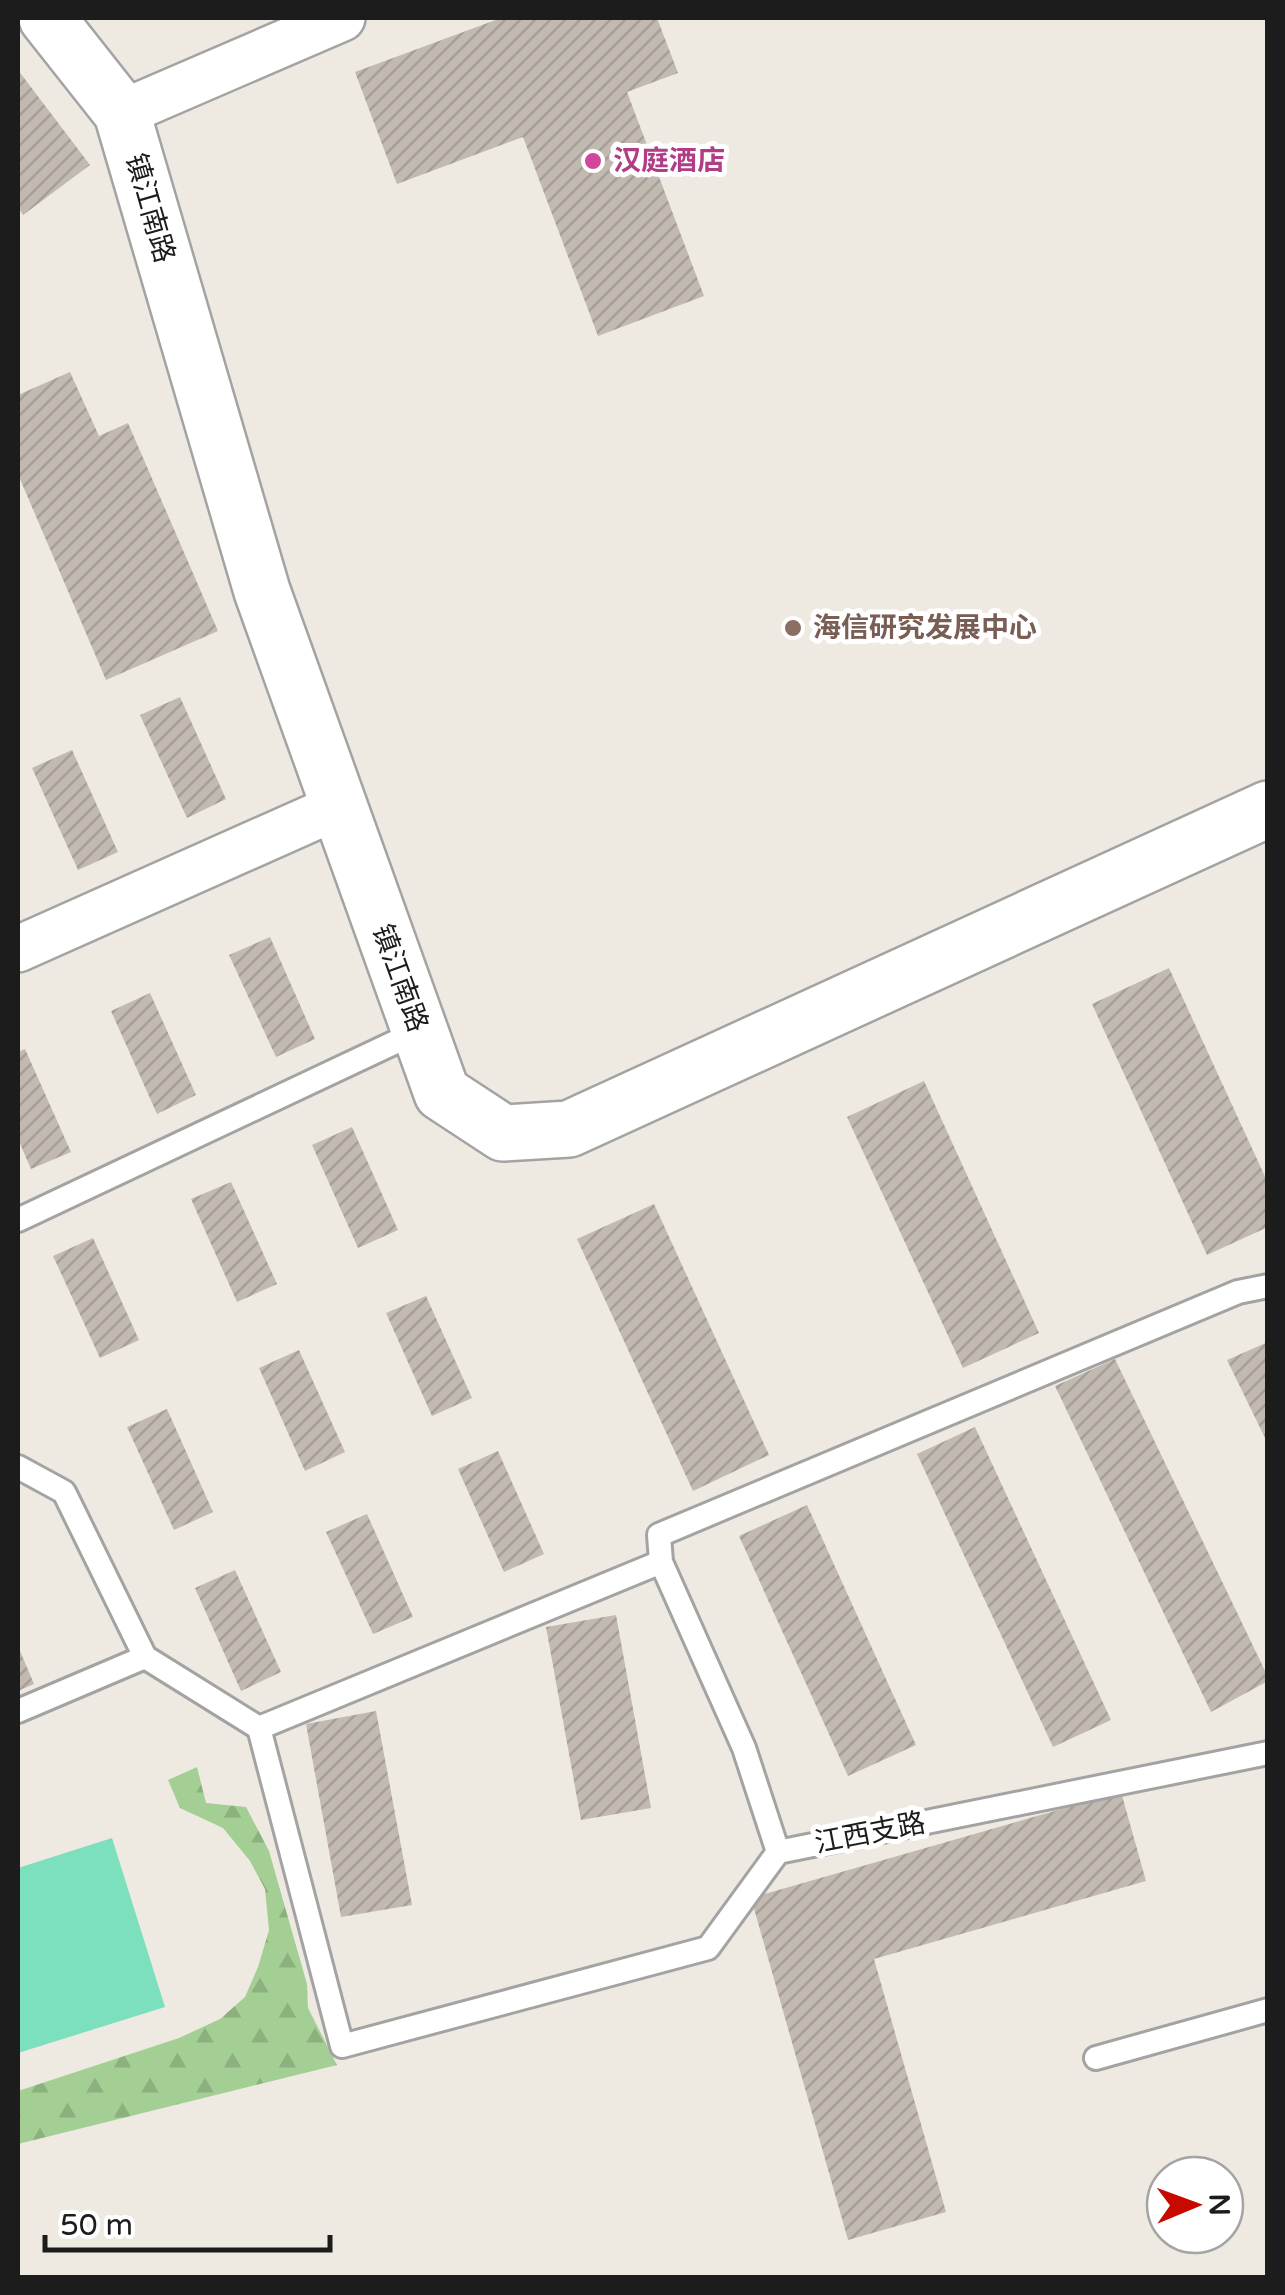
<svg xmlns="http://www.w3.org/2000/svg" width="1285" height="2295" viewBox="0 0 1285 2295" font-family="'Varela Round','Noto Sans SC',sans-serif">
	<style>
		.forest { fill: url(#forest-firs) }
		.pitch { fill: #7ce0be }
		.building { fill: url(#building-hatch) }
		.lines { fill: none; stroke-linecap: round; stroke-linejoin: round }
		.service-casing { stroke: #a3a3a3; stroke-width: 28 }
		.minor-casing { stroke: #a3a3a3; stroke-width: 50 }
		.tertiary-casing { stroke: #a3a3a3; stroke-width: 60 }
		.service { stroke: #fff; stroke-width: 22 }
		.minor { stroke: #fff; stroke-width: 45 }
		.tertiary { stroke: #fff; stroke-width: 55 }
		.hotel-dot { fill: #d1479c; stroke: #fff; stroke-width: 4 }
		.education-dot { fill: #8d6e63; stroke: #fff; stroke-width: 4 }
		.labels { text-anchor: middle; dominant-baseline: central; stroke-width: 10; stroke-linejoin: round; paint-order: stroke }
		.hotel-label { font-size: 28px; font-weight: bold; fill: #b23c85; stroke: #fff; text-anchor: start }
		.street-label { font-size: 28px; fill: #1c1c1c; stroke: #fff }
		.education-label { font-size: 28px; font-weight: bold; fill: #785e54; stroke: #fff; text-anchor: start }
	</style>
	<defs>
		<pattern id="forest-firs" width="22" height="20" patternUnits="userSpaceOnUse" patternTransform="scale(2.5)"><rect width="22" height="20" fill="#a3cf94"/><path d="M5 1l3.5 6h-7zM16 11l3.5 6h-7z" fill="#8cb17f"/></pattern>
		<pattern id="building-hatch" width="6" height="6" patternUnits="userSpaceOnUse" patternTransform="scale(2.5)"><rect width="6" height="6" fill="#c2bab1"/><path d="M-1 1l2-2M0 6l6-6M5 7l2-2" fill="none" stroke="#a69f98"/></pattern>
	</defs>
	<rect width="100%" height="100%" fill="#eeeae1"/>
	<!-- forest -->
	<path class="forest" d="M 197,1767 L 206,1803 L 246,1807 L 269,1851 L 307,1984 L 308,2008 L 337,2065 L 18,2144 L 18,2091 L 179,2038 L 220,2019 L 245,1997 L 258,1967 L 269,1930 L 265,1889 L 250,1861 L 223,1828 L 180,1808 L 168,1780 Z"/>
	<!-- pitch -->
	<path class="pitch" d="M 112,1838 L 165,2007 L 18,2053 L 18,1868 Z"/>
	<!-- building -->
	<path class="building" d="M 501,18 L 657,18 L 678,73 L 627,92 L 704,296 L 598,336 L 523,137 L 397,184 L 355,72 Z
		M 18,70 L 90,165 L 23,215 L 18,207 Z
		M 70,372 L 99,436 L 128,423 L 218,631 L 106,680 L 20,479 L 18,480 L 18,395 Z
		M 180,697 L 226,799 L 187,818 L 140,715 Z
		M 72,750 L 118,852 L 78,870 L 32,768 Z
		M 270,937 L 315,1039 L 276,1057 L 229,955 Z
		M 1169,968 L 1268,1183 L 1268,1227 L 1207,1255 L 1092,1004 Z
		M 150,993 L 196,1095 L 157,1114 L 111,1011 Z
		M 25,1049 L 71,1152 L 31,1169 L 18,1139 L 18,1052 Z
		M 924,1081 L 1039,1333 L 963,1368 L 847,1117 Z
		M 352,1127 L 398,1230 L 358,1248 L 312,1145 Z
		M 231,1182 L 277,1284 L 237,1302 L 191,1199 Z
		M 654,1204 L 769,1455 L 693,1491 L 577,1239 Z
		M 93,1238 L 139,1340 L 100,1358 L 53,1256 Z
		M 426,1296 L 472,1398 L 432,1416 L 386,1313 Z
		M 1268,1342 L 1268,1444 L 1227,1360 Z
		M 299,1350 L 345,1452 L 305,1471 L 259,1368 Z
		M 1115,1359 L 1268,1677 L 1268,1681 L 1211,1712 L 1055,1386 Z
		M 167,1409 L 213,1512 L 174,1530 L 127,1427 Z
		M 975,1427 L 1111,1720 L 1053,1747 L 917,1454 Z
		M 498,1451 L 544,1554 L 504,1572 L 458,1469 Z
		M 807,1505 L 916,1745 L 848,1776 L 739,1536 Z
		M 367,1514 L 413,1617 L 373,1634 L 326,1532 Z
		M 235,1570 L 281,1672 L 241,1691 L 195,1588 Z
		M 616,1615 L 651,1808 L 581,1820 L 546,1627 Z
		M 18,1646 L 34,1684 L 18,1691 Z
		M 376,1711 L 412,1905 L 341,1917 L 306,1724 Z
		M 1121,1792 L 1146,1881 L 874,1959 L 946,2212 L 848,2240 L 751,1898 Z"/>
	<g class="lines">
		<defs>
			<path id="service" d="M 18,1220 L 419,1031
				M 1268,1286 L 1238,1292 L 659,1535 L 661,1562 L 744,1748 L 778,1852 L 1268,1753
				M 18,1467 L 64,1492 L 145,1657 L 259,1728
				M 661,1562 L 259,1728 L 342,2046 L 708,1948 L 778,1852
				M 18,1711 L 145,1657
				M 1096,2058 L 1268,2010"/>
			<path id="minor" d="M 122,113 L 342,18
				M 18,949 L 339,806"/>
			<path id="tertiary" d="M 47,18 L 122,113 L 262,591 L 442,1093 L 503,1133 L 569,1129 L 1268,809"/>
		</defs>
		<!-- service casing -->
		<use href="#service" class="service-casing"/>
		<!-- minor casing -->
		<use href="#minor" class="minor-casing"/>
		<!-- tertiary casing -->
		<use href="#tertiary" class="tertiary-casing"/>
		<!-- service -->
		<use href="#service" class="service"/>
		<!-- minor -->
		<use href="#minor" class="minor"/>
		<!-- tertiary -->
		<use href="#tertiary" class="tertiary"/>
	</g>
	<!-- markers -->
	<circle class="hotel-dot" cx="593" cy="161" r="10"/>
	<circle class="education-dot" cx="793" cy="628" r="10"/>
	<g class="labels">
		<!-- hotel labels -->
		<g class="hotel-label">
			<text x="613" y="161">汉庭酒店</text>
		</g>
		<!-- street labels -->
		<g class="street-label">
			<text transform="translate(150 208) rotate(74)">镇江南路</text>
			<text transform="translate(400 978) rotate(70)">镇江南路</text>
			<text transform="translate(870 1833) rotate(-11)">江西支路</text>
		</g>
		<!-- education labels -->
		<g class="education-label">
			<text x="813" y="628">海信研究发展中心</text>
		</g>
	</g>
	<!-- border -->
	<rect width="1285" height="2295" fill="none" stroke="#1c1c1c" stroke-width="40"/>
	<!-- north arrow -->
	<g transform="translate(1195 2205) rotate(89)"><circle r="48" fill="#ffffff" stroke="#a4a4a4" stroke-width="2.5"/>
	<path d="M0-8L18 38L0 25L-18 38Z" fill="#c80900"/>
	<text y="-15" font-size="28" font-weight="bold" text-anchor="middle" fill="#1c1c1c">N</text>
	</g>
	<!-- scale -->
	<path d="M45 2235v15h285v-15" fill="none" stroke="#1c1c1c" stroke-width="5"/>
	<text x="60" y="2235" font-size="30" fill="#1c1c1c" stroke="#ffffff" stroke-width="8" paint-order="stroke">50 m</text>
</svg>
